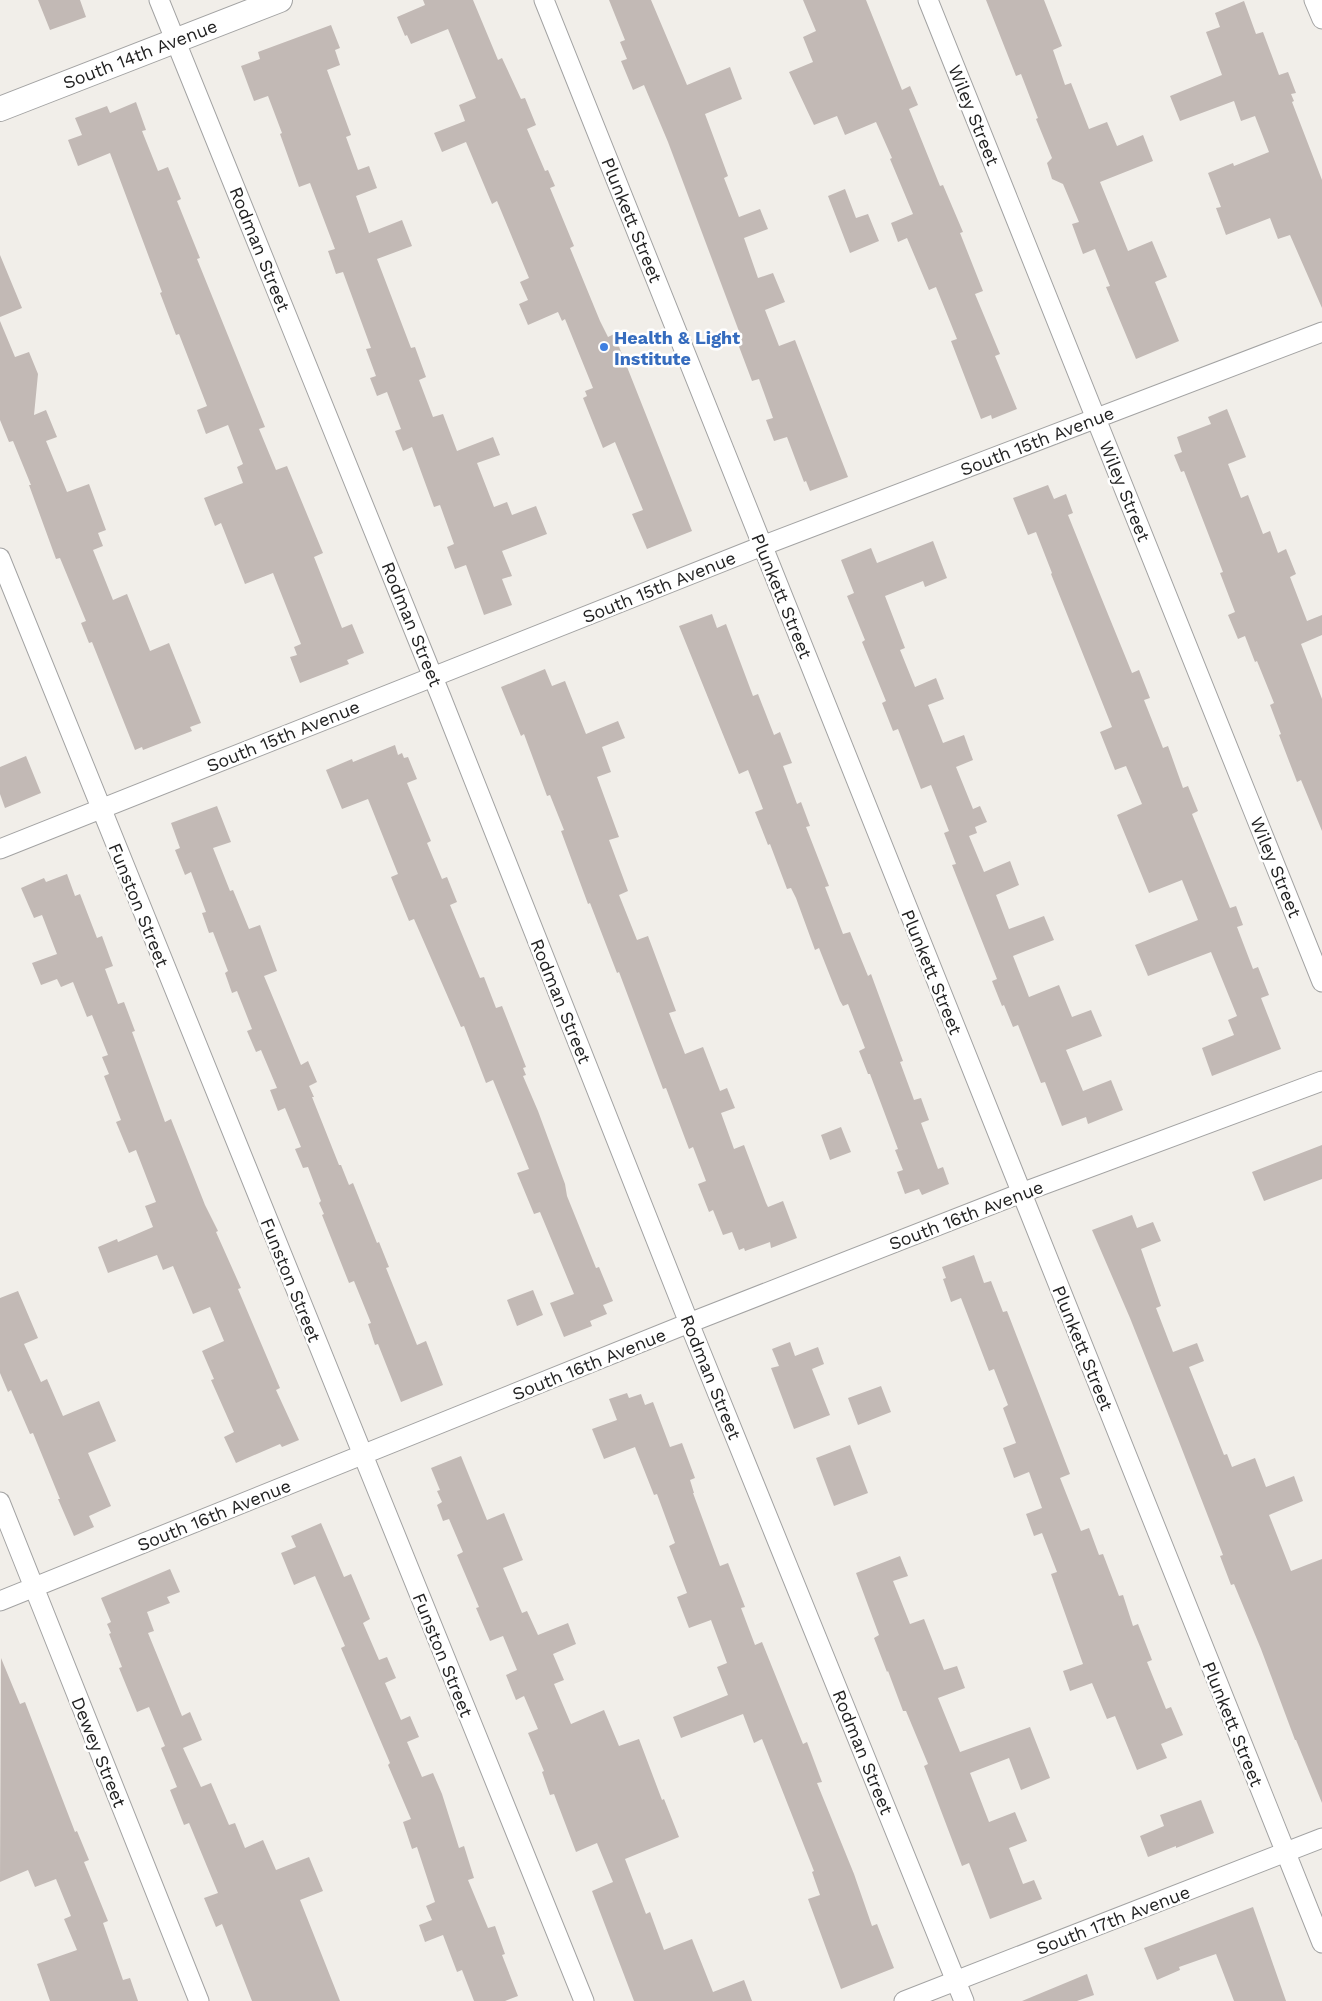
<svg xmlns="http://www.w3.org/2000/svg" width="1322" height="2001" viewBox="0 0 1322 2001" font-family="'Work Sans',sans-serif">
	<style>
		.building { fill: #c2b9b5 }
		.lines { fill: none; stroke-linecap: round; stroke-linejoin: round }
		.minor-casing { stroke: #a3a3a3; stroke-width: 21 }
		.tertiary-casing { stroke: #a3a3a3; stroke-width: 26 }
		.minor { stroke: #fff; stroke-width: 19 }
		.tertiary { stroke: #fff; stroke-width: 24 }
		.shop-dot { fill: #3f7fe0; stroke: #fff; stroke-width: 2 }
		.labels { text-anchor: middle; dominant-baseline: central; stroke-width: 5; stroke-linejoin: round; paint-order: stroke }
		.street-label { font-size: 18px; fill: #222; stroke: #fff }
		.shop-label { font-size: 18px; font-weight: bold; fill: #366cbe; stroke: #fff; text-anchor: start }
	</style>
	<rect width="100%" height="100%" fill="#f1eee9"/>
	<!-- building -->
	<path class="building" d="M 38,0 L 80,0 L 86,17 L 50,30 Z
		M 423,0 L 473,0 L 498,60 L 502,58 L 521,99 L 525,98 L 536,125 L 527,129 L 545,171 L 548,170 L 555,186 L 550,188 L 574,246 L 570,248 L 600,321 L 608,337 L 614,334 L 692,531 L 647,549 L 632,514 L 643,510 L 615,442 L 603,448 L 583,398 L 587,396 L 585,391 L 593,388 L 565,319 L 562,321 L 558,312 L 528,325 L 519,304 L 528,300 L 520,282 L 529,278 L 497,201 L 492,204 L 466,142 L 442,152 L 434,133 L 465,121 L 459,105 L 476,98 L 448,29 L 411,44 L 407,35 L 405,36 L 397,17 L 425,5 Z
		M 609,0 L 651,0 L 687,85 L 730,67 L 742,99 L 705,114 L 728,176 L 724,178 L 739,217 L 760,209 L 768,229 L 744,238 L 758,278 L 773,273 L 785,302 L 765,310 L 779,346 L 795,340 L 848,477 L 810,491 L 806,481 L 804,482 L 787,437 L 774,441 L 766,420 L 773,418 L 759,379 L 752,381 L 735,336 L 740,334 L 668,142 L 644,85 L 633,90 L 621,61 L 627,59 L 620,42 L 625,40 Z
		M 803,0 L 866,0 L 902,90 L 910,86 L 918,105 L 909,109 L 940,186 L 943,185 L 963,232 L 960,233 L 983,291 L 975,294 L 1000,354 L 995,356 L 1017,409 L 992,419 L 991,415 L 981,419 L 951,341 L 957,339 L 936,287 L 929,290 L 907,238 L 898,242 L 891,223 L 913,214 L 890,159 L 892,158 L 876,122 L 845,135 L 837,116 L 814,125 L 789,72 L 813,62 L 803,37 L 816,31 Z
		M 986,0 L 1044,0 L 1062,46 L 1053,50 L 1065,85 L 1071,83 L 1089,129 L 1107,122 L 1117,146 L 1143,135 L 1153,161 L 1100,182 L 1128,251 L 1152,241 L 1167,277 L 1155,282 L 1179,341 L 1136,359 L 1106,287 L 1110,286 L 1095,249 L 1083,254 L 1072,224 L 1079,222 L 1063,184 L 1052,179 L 1047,163 L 1052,158 L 1036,119 L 1038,118 L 1021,74 L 1016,76 Z
		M 1244,1 L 1256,34 L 1263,32 L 1279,75 L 1288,72 L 1296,93 L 1291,94 L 1294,101 L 1292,102 L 1322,180 L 1322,308 L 1290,235 L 1278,239 L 1270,218 L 1226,235 L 1216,208 L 1221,207 L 1208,173 L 1233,163 L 1234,166 L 1269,152 L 1255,116 L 1241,121 L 1234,101 L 1180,121 L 1170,96 L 1222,75 L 1206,32 L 1220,27 L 1215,13 Z
		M 331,25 L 340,48 L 335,50 L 340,65 L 327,70 L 351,135 L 346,137 L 358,170 L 369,166 L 377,188 L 356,196 L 369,233 L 402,220 L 412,246 L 377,259 L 411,348 L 415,347 L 426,377 L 419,380 L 433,417 L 443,414 L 457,451 L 493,437 L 500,455 L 477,463 L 494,507 L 507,502 L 512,515 L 536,506 L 547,534 L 502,551 L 512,576 L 502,579 L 512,605 L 484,615 L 466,565 L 455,569 L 447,547 L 454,544 L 440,505 L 434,507 L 412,447 L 403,451 L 395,431 L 401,429 L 387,392 L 377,396 L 370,378 L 376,376 L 366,349 L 371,348 L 343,272 L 336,274 L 328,251 L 335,249 L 310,183 L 299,187 L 280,134 L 282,133 L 268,96 L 254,101 L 241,66 L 260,59 L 258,52 Z
		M 136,102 L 146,130 L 142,131 L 158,171 L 168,167 L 181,199 L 177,201 L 200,258 L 197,259 L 265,427 L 259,429 L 276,470 L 287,466 L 323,553 L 314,557 L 342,628 L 352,624 L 364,653 L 347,660 L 349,664 L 300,683 L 290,657 L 297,655 L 294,647 L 301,644 L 273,573 L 245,584 L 221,523 L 215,526 L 204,498 L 243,483 L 237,467 L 243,464 L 228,425 L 206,434 L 197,410 L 207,406 L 179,334 L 176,335 L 160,293 L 162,292 L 110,153 L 78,166 L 68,140 L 82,135 L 75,118 L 107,106 L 110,113 Z
		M 845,189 L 856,218 L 868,214 L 879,241 L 850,253 L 828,196 Z
		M 0,255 L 22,308 L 0,317 Z
		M 0,321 L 15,357 L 29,352 L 38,374 L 34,415 L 46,410 L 57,437 L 46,441 L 67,492 L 89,484 L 106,530 L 98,533 L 103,546 L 93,550 L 113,600 L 127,594 L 150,651 L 169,643 L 201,723 L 190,727 L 192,731 L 143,750 L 142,747 L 135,750 L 92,642 L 89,643 L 81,623 L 86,621 L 60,558 L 56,559 L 29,485 L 31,485 L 13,441 L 9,442 L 0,420 Z
		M 1227,409 L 1246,457 L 1228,464 L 1241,498 L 1248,495 L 1263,534 L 1270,531 L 1278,553 L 1286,549 L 1296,574 L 1290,577 L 1307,621 L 1322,615 L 1322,635 L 1301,644 L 1322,699 L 1322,831 L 1301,780 L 1297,782 L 1279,735 L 1281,734 L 1270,705 L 1274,703 L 1257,661 L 1255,662 L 1245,636 L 1238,639 L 1228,615 L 1235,612 L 1220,573 L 1223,572 L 1184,471 L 1181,472 L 1174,455 L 1182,452 L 1177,437 L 1211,424 L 1208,417 Z
		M 1048,485 L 1054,499 L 1066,494 L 1073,513 L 1068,515 L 1101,597 L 1132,673 L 1139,670 L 1150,698 L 1144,700 L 1163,748 L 1168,746 L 1183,788 L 1188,786 L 1198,811 L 1192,814 L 1230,908 L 1236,906 L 1243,925 L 1237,927 L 1253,969 L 1258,967 L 1269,995 L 1261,998 L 1281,1049 L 1212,1076 L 1202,1048 L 1234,1035 L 1228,1020 L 1237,1016 L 1211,952 L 1148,976 L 1135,945 L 1198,920 L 1182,880 L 1149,893 L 1117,815 L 1142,804 L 1126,766 L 1115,770 L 1100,732 L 1112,727 L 1051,574 L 1052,573 L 1036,532 L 1028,535 L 1013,498 Z
		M 933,541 L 947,578 L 925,587 L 923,581 L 885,596 L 905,648 L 900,650 L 915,687 L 936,678 L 944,699 L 928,705 L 943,743 L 964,735 L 973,760 L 956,767 L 973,809 L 980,806 L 987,822 L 975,827 L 977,833 L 969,836 L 984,872 L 1010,861 L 1019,885 L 996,895 L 1009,929 L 1044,916 L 1054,940 L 1013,956 L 1029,997 L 1059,985 L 1072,1017 L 1091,1010 L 1102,1036 L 1066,1050 L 1083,1091 L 1111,1080 L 1123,1110 L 1088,1124 L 1086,1117 L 1062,1126 L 1045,1082 L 1041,1083 L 1018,1025 L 1013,1027 L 1004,1005 L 1002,1006 L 992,981 L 997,979 L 952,865 L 956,864 L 944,833 L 949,831 L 931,785 L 921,789 L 898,729 L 893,731 L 882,703 L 886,701 L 862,642 L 865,640 L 847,596 L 854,593 L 841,560 L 871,548 L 877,563 Z
		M 712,614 L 717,628 L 726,624 L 753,696 L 758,694 L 774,735 L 780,732 L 792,763 L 783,766 L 797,804 L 801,802 L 810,826 L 806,827 L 829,886 L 825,887 L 843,934 L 850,932 L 868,976 L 871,974 L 903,1061 L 900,1062 L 914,1100 L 921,1098 L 929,1120 L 921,1123 L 938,1169 L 943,1167 L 949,1184 L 922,1195 L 919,1189 L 905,1194 L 897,1172 L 903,1170 L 895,1150 L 898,1149 L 870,1074 L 868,1074 L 859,1051 L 865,1048 L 848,1004 L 843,1006 L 840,1001 L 819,948 L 815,950 L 796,898 L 791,888 L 787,889 L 770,844 L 768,845 L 755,812 L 763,809 L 748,770 L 739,774 L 679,626 Z
		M 545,669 L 552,686 L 565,681 L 586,734 L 618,721 L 625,738 L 602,747 L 611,772 L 597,777 L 619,837 L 609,840 L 628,891 L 619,895 L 637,940 L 648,936 L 676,1011 L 669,1013 L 685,1054 L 703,1047 L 720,1091 L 727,1088 L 735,1108 L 721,1113 L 734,1149 L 744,1145 L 766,1203 L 768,1207 L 783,1201 L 797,1238 L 771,1248 L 770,1242 L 745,1251 L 744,1248 L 739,1250 L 732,1232 L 723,1235 L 713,1210 L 709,1212 L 698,1184 L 706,1181 L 693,1147 L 689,1149 L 666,1088 L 663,1089 L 619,972 L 617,973 L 590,903 L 588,904 L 561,831 L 564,830 L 550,795 L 547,796 L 524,734 L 521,736 L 501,687 Z
		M 395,745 L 398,755 L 402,753 L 404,758 L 408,757 L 417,779 L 407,783 L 431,841 L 427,843 L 442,879 L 447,877 L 457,902 L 450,905 L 480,978 L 484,977 L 496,1008 L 502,1006 L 526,1067 L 523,1068 L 526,1075 L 523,1076 L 538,1111 L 565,1184 L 567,1196 L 596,1268 L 599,1267 L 613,1301 L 603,1305 L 607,1314 L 590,1321 L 592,1326 L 564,1337 L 550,1303 L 574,1294 L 540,1212 L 534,1214 L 517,1173 L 529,1169 L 493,1080 L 486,1083 L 464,1026 L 461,1027 L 414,919 L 409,921 L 391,877 L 398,874 L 368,799 L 342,809 L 326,770 L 352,759 L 353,762 Z
		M 26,756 L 41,793 L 5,808 L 0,794 L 0,767 Z
		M 217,806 L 231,842 L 213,848 L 230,891 L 233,890 L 249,929 L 260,925 L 277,971 L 264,976 L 301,1065 L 308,1061 L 317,1082 L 309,1086 L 314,1097 L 312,1097 L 339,1165 L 341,1165 L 349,1185 L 353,1183 L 377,1243 L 379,1242 L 389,1267 L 386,1268 L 417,1345 L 426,1341 L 443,1385 L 401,1402 L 378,1344 L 375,1345 L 368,1324 L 371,1323 L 354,1281 L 349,1283 L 322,1215 L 324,1214 L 319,1203 L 321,1201 L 308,1167 L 303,1168 L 295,1149 L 301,1147 L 285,1108 L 278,1111 L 270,1090 L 277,1088 L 261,1050 L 256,1052 L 247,1031 L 252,1029 L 237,991 L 232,993 L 225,973 L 228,971 L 213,932 L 209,933 L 202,913 L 206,912 L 191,872 L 185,875 L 175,850 L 180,848 L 171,823 Z
		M 67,874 L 75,896 L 80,894 L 97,938 L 102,936 L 113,966 L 105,969 L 118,1004 L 124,1002 L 135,1031 L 132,1032 L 165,1122 L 171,1119 L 205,1205 L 218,1231 L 216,1232 L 241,1288 L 238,1289 L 280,1388 L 276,1390 L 299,1440 L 282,1447 L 280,1444 L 236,1463 L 224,1437 L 234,1432 L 211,1380 L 214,1379 L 202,1351 L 224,1341 L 210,1307 L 193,1314 L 173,1266 L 163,1270 L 157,1255 L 108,1273 L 98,1247 L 117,1239 L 118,1242 L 153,1227 L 145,1206 L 156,1202 L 136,1150 L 129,1153 L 116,1122 L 121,1120 L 104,1076 L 109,1074 L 102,1057 L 108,1055 L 92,1015 L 87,1017 L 73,982 L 61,987 L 57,979 L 41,985 L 32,963 L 57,954 L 42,915 L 34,918 L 21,888 L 44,878 L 46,882 Z
		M 841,1127 L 851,1152 L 830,1160 L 821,1135 Z
		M 1322,1145 L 1322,1179 L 1264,1201 L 1252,1172 Z
		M 1132,1215 L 1137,1228 L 1153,1222 L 1161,1241 L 1141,1249 L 1161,1306 L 1156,1308 L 1173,1352 L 1197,1343 L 1204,1361 L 1189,1367 L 1224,1455 L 1227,1454 L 1232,1467 L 1255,1458 L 1266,1487 L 1294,1476 L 1303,1501 L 1269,1515 L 1291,1571 L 1322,1559 L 1322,1803 L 1296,1740 L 1295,1740 L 1261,1649 L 1234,1584 L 1231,1585 L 1220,1556 L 1223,1555 L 1178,1439 L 1130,1318 L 1092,1230 Z
		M 974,1255 L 984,1283 L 991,1281 L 1003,1312 L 1007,1311 L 1043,1404 L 1070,1474 L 1060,1478 L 1081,1531 L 1089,1528 L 1099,1555 L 1103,1554 L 1119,1596 L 1123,1595 L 1133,1626 L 1138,1624 L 1152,1660 L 1147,1662 L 1166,1709 L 1171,1707 L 1183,1735 L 1161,1744 L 1167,1758 L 1137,1770 L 1115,1716 L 1107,1719 L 1092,1683 L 1070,1691 L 1063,1671 L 1083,1664 L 1051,1574 L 1057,1572 L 1042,1533 L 1034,1536 L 1026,1514 L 1042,1508 L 1029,1472 L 1014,1478 L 1003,1448 L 1016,1443 L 1003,1408 L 1008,1405 L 994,1369 L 989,1371 L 961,1298 L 951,1302 L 943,1279 L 946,1278 L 942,1267 Z
		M 533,1290 L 543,1315 L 517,1326 L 507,1300 Z
		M 18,1291 L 38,1338 L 24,1344 L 41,1382 L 47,1379 L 63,1416 L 99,1401 L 116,1441 L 88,1453 L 111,1506 L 89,1516 L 94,1527 L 74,1536 L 58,1499 L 60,1499 L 33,1433 L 30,1434 L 11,1390 L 8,1392 L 0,1373 L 0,1298 Z
		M 790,1342 L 795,1356 L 818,1347 L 824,1364 L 812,1369 L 830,1415 L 794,1429 L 771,1368 L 779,1366 L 772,1349 Z
		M 881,1386 L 891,1412 L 858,1425 L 848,1398 Z
		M 627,1393 L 629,1398 L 641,1394 L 645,1405 L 653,1402 L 670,1447 L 682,1443 L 695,1478 L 690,1480 L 694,1493 L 693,1493 L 720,1566 L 728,1563 L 745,1607 L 741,1608 L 755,1645 L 762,1642 L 803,1744 L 807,1742 L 822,1782 L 817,1783 L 854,1874 L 872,1926 L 877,1924 L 894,1968 L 841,1989 L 808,1899 L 820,1895 L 812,1872 L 814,1871 L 762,1739 L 754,1743 L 743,1714 L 681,1738 L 673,1717 L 728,1695 L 717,1667 L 727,1663 L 711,1620 L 689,1628 L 677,1597 L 687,1593 L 669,1546 L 675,1543 L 657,1494 L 654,1495 L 635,1447 L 604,1459 L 592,1429 L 617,1420 L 609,1399 Z
		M 850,1445 L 868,1493 L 834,1506 L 816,1458 Z
		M 461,1456 L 487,1520 L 504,1513 L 523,1560 L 503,1568 L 522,1613 L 527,1611 L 538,1635 L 568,1623 L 576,1644 L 553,1654 L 564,1680 L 554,1684 L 571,1724 L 604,1710 L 619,1746 L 639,1739 L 662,1800 L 664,1799 L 679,1837 L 625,1859 L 646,1914 L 650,1912 L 664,1950 L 692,1939 L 713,1992 L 744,1980 L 752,2001 L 634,2001 L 592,1891 L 613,1882 L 597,1843 L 576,1852 L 554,1794 L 550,1795 L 542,1772 L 544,1771 L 528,1733 L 538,1729 L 524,1696 L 516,1700 L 506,1675 L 517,1670 L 503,1636 L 490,1641 L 476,1608 L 479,1607 L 457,1555 L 463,1552 L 449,1519 L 443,1521 L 437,1505 L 442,1502 L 437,1491 L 440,1490 L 431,1468 Z
		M 321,1523 L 344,1577 L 351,1574 L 370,1619 L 363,1623 L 379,1660 L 387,1657 L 396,1678 L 385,1683 L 401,1720 L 410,1716 L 419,1737 L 407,1742 L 422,1777 L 433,1773 L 442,1794 L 459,1848 L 464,1846 L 474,1878 L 468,1880 L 488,1928 L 495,1926 L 505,1954 L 502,1955 L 518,1996 L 505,2001 L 474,2001 L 462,1970 L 457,1972 L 443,1935 L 425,1942 L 419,1925 L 432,1920 L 426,1906 L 435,1902 L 417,1847 L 412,1849 L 403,1822 L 411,1819 L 388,1765 L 390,1763 L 341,1648 L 345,1646 L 315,1576 L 294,1585 L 281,1553 L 296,1547 L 291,1536 Z
		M 900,1556 L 908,1576 L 893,1581 L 910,1624 L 924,1619 L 944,1670 L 957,1666 L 965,1688 L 938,1698 L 960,1752 L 1030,1727 L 1050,1778 L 1021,1790 L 1009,1758 L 970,1773 L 989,1822 L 1015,1812 L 1027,1841 L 1009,1848 L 1023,1884 L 1034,1880 L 1042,1899 L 990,1919 L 969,1863 L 962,1866 L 924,1766 L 928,1764 L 906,1711 L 903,1711 L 888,1671 L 887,1672 L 874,1638 L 879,1635 L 856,1573 Z
		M 170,1569 L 180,1592 L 167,1597 L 170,1603 L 147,1612 L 154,1631 L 148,1633 L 182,1716 L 190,1712 L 202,1740 L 183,1748 L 201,1787 L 211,1783 L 229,1825 L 235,1823 L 245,1848 L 263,1840 L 276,1870 L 309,1857 L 323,1891 L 300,1900 L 340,2001 L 252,2001 L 222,1924 L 216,1927 L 204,1898 L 218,1893 L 189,1823 L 184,1825 L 170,1790 L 177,1787 L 161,1748 L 165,1746 L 149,1707 L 137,1712 L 119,1668 L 122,1667 L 109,1634 L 111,1633 L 107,1624 L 111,1622 L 101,1598 Z
		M 1,1658 L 20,1704 L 25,1702 L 75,1832 L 77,1831 L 89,1860 L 84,1862 L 108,1921 L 103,1923 L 123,1980 L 130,1978 L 138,2001 L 50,2001 L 37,1964 L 77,1950 L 64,1919 L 71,1916 L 56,1879 L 35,1887 L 28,1870 L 0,1882 Z
		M 1201,1800 L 1214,1833 L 1176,1848 L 1176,1846 L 1148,1857 L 1140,1836 L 1164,1826 L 1160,1815 Z
		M 1253,1907 L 1286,2001 L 1234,2001 L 1216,1954 L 1179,1967 L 1180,1970 L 1157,1980 L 1144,1948 Z
		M 1087,1974 L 1094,1995 L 1077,2001 L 1022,2001 Z"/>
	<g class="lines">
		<defs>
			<path id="minor" d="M 159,0 L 441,697 L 689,1323 L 964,2001
				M 544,0 L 1322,1943
				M 928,0 L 1322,982
				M 1314,0 L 1322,19
				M 0,558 L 584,2001
				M 0,849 L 762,546 L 1322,332
				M 0,1502 L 199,2001
				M 0,1601 L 689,1323 L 1021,1193 L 1322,1081
				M 904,2001 L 1322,1838"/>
			<path id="tertiary" d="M 0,109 L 280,0"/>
		</defs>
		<!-- minor casing -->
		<use href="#minor" class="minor-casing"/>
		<!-- tertiary casing -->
		<use href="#tertiary" class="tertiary-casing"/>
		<!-- minor -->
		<use href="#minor" class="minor"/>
		<!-- tertiary -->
		<use href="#tertiary" class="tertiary"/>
	</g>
	<!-- markers -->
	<circle class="shop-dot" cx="604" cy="347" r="5"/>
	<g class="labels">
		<!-- street labels -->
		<g class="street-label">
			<text transform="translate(140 54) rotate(-21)">South 14th Avenue</text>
			<text transform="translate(974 115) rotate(68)">Wiley Street</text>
			<text transform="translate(632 220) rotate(68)">Plunkett Street</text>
			<text transform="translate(260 249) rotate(68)">Rodman Street</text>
			<text transform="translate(1037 441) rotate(-21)">South 15th Avenue</text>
			<text transform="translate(1125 491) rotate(68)">Wiley Street</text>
			<text transform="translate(659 587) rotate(-22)">South 15th Avenue</text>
			<text transform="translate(782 596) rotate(68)">Plunkett Street</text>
			<text transform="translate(412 624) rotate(68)">Rodman Street</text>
			<text transform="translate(283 736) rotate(-22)">South 15th Avenue</text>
			<text transform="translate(1276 867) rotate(68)">Wiley Street</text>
			<text transform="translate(139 905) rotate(68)">Funston Street</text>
			<text transform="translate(932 972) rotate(68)">Plunkett Street</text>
			<text transform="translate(561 1001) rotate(68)">Rodman Street</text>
			<text transform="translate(966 1215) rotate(-21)">South 16th Avenue</text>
			<text transform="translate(291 1280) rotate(68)">Funston Street</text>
			<text transform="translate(1083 1348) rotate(68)">Plunkett Street</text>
			<text transform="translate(589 1364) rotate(-22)">South 16th Avenue</text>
			<text transform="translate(711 1377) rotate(68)">Rodman Street</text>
			<text transform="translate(214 1515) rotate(-22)">South 16th Avenue</text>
			<text transform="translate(443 1655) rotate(68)">Funston Street</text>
			<text transform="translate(1233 1724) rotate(68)">Plunkett Street</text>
			<text transform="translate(99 1752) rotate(68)">Dewey Street</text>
			<text transform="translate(863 1752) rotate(68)">Rodman Street</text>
			<text transform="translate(1113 1920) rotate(-21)">South 17th Avenue</text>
		</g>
		<!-- shop labels -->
		<g class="shop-label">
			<text x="614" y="337">Health &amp; Light<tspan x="614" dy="21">Institute</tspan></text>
		</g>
	</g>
</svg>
